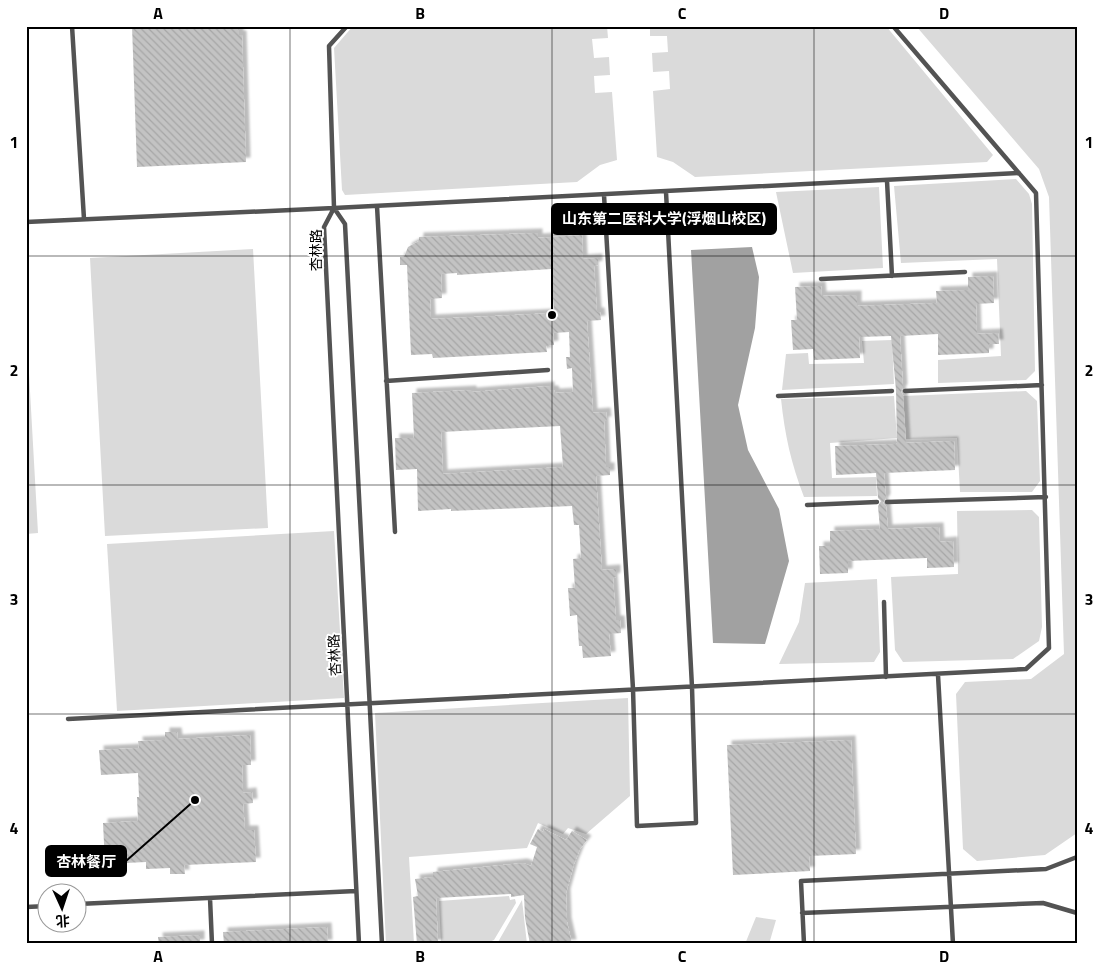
<svg xmlns="http://www.w3.org/2000/svg" width="1103" height="970" viewBox="0 0 1103 970" font-family="'Titillium Web','Noto Sans SC',sans-serif">
	<style>
		.garden { fill: #dadada }
		.water { fill: #a1a1a1 }
		.building { fill: url(#building-back-hatch); fill-rule: evenodd; filter: url(#shadow) }
		.lines { fill: none; stroke-linecap: round; stroke-linejoin: round }
		.service { stroke: #535353; stroke-width: 4.5 }
		.grid { fill: none; stroke: #000; stroke-width: 1; stroke-opacity: 0.55 }
		.labels { text-anchor: middle; dominant-baseline: central; stroke-width: 4; stroke-linejoin: round; paint-order: stroke }
		.street-label { font-size: 14px; fill: #000; stroke: #fff }
		.leader { fill: none; stroke: #000; stroke-width: 2 }
		.callout-dot { fill: #000; stroke: #fff; stroke-width: 2 }
		.callout { fill: #000; stroke: #000; stroke-width: 2 }
		.callout-label { font-size: 15px; text-anchor: middle; font-weight: bold; fill: #fff }
		.neatline { fill: none; stroke: #000; stroke-width: 2 }
		.grid-label { font-size: 16px; text-anchor: middle; font-weight: bold; fill: #000 }
	</style>
	<defs>
		<pattern id="building-back-hatch" width="6" height="6" patternUnits="userSpaceOnUse" patternTransform="scale(1.25)"><rect width="6" height="6" fill="#c3c3c3"/><path d="M-1 5l2 2M0 0l6 6M5-1l2 2" fill="none" stroke="#a6a6a6"/></pattern>
		<filter id="shadow"><feDropShadow dx="4.5" dy="-4.5" stdDeviation="1" flood-color="#0004"/></filter>
	</defs>
	<rect width="100%" height="100%" fill="#fff"/>
	<!-- garden -->
	<path class="garden" d="M 353,26 L 607,26 L 608,38 L 592,39 L 594,58 L 609,57 L 610,75 L 594,76 L 595,93 L 612,92 L 617,160 L 600,165 L 577,182 L 345,195 L 342,190 L 334,48 Z
		M 650,26 L 886,26 L 993,155 L 987,162 L 695,177 L 673,162 L 657,157 L 653,91 L 670,89 L 669,71 L 653,72 L 652,53 L 668,52 L 667,36 L 650,36 Z
		M 916,26 L 1077,26 L 1077,833 L 1045,855 L 977,861 L 963,849 L 956,694 L 965,682 L 1031,679 L 1064,654 L 1049,197 L 1039,169 Z
		M 1016,179 L 1029,194 L 1032,204 L 1035,371 L 1026,380 L 938,383 L 938,360 L 1001,356 L 997,259 L 901,263 L 894,186 Z
		M 879,187 L 883,268 L 793,273 L 776,192 Z
		M 253,249 L 268,528 L 105,536 L 90,258 Z
		M 26,320 L 38,533 L 26,534 Z
		M 892,340 L 894,384 L 782,390 L 786,354 L 808,353 L 809,364 L 864,363 L 862,341 Z
		M 1026,391 L 1037,401 L 1040,481 L 1032,492 L 960,492 L 957,438 L 906,439 L 903,396 Z
		M 894,396 L 897,438 L 830,443 L 832,478 L 876,477 L 877,496 L 804,497 C 791,463 785,436 781,399 Z
		M 1032,510 L 1039,517 L 1042,627 L 1039,641 L 1013,659 L 903,662 L 895,650 L 891,577 L 958,574 L 957,511 Z
		M 334,531 L 344,698 L 117,711 L 107,544 Z
		M 877,579 L 880,652 L 874,662 L 779,664 L 799,622 L 805,583 Z
		M 628,698 L 630,796 L 586,834 L 568,828 L 563,834 L 538,823 L 527,848 L 409,857 L 414,944 L 386,944 L 375,713 Z
		M 509,896 L 510,900 L 515,899 L 516,903 L 494,940 L 485,944 L 441,944 L 439,901 Z
		M 522,900 L 527,944 L 499,944 L 498,942 Z
		M 756,917 L 776,920 L 769,944 L 745,944 Z"/>
	<!-- water -->
	<path class="water" d="M 752,247 L 759,277 L 755,328 L 738,405 L 748,450 L 779,509 L 789,561 L 765,644 L 713,643 L 691,250 Z"/>
	<!-- building -->
	<path class="building" d="M 132,26 L 239,26 L 239,35 L 242,35 L 246,162 L 137,167 Z
		M 538,233 L 538,238 L 582,235 L 583,259 L 598,258 L 598,265 L 594,266 L 597,312 L 600,312 L 601,320 L 587,321 L 593,413 L 606,412 L 607,421 L 604,421 L 606,467 L 610,467 L 610,475 L 596,476 L 602,570 L 616,569 L 616,577 L 613,578 L 616,620 L 620,620 L 621,633 L 609,634 L 611,656 L 583,658 L 582,646 L 579,646 L 577,615 L 570,616 L 568,588 L 575,588 L 573,559 L 581,558 L 579,525 L 574,525 L 572,506 L 451,511 L 451,509 L 418,511 L 417,469 L 396,470 L 395,438 L 414,438 L 412,393 L 472,390 L 472,392 L 550,386 L 550,390 L 554,390 L 555,393 L 573,392 L 572,368 L 567,369 L 566,357 L 570,357 L 569,332 L 553,333 L 554,345 L 546,346 L 547,352 L 433,358 L 432,354 L 411,355 L 407,265 L 400,265 L 400,257 L 404,257 L 408,247 L 419,241 L 419,237 ZM 551,269 L 554,313 L 431,319 L 430,299 L 442,298 L 441,274 L 457,273 L 457,275 ZM 560,426 L 563,467 L 443,474 L 441,432 Z
		M 993,276 L 994,303 L 976,304 L 977,334 L 998,333 L 999,344 L 989,344 L 989,353 L 938,355 L 938,334 L 900,336 L 903,388 L 901,392 L 903,395 L 906,443 L 954,441 L 955,470 L 884,473 L 886,498 L 883,503 L 886,506 L 888,529 L 939,527 L 940,542 L 953,541 L 954,567 L 927,568 L 927,558 L 848,561 L 848,573 L 820,574 L 819,546 L 830,546 L 830,531 L 880,529 L 878,506 L 881,501 L 878,498 L 876,473 L 836,475 L 835,446 L 897,444 L 896,390 L 891,336 L 859,337 L 860,358 L 814,360 L 813,349 L 793,350 L 791,320 L 797,320 L 795,287 L 821,286 L 822,296 L 857,295 L 857,306 L 937,303 L 936,291 L 968,290 L 968,277 Z
		M 165,732 L 177,732 L 178,739 L 250,735 L 251,765 L 242,765 L 243,793 L 252,792 L 253,803 L 243,804 L 245,830 L 254,830 L 256,862 L 184,865 L 185,874 L 170,874 L 170,868 L 146,869 L 146,862 L 105,864 L 103,823 L 138,821 L 137,797 L 139,797 L 138,773 L 101,775 L 99,750 L 139,748 L 138,741 L 165,740 Z
		M 851,740 L 856,854 L 809,856 L 810,871 L 733,875 L 727,745 Z
		M 538,829 L 543,832 L 544,829 L 566,840 L 572,831 L 587,840 L 580,849 L 574,864 L 566,893 L 567,922 L 572,944 L 530,944 L 525,918 L 524,895 L 511,897 L 511,894 L 436,898 L 438,944 L 417,944 L 413,897 L 418,896 L 415,879 L 433,877 L 433,872 L 523,863 L 531,866 L 537,847 L 530,844 Z
		M 327,927 L 328,944 L 224,944 L 223,932 Z
		M 200,935 L 200,944 L 159,944 L 158,937 Z"/>
	<g class="lines">
		<!-- service -->
		<path class="service" d="M 72,26 L 84,219
			M 347,26 L 329,46 L 334,208 L 1019,173
			M 887,181 L 892,276
			M 604,195 L 633,689 L 637,826 L 696,823 L 692,687 L 666,192
			M 377,206 L 395,532
			M 334,208 L 345,224 L 382,944
			M 334,208 L 324,227 L 359,944
			M 26,222 L 334,208
			M 821,279 L 965,272
			M 386,381 L 548,370
			M 905,391 L 1042,385
			M 778,396 L 892,391
			M 887,502 L 1046,497
			M 807,505 L 877,502
			M 884,602 L 886,677
			M 938,675 L 953,944
			M 68,719 L 1026,669 L 1049,648 L 1036,193 L 893,26
			M 210,898 L 212,944
			M 78,904 L 356,891
			M 26,907 L 48,906
			M 802,913 L 1043,903 L 1077,913
			M 804,944 L 801,881 L 1046,869 L 1077,857"/>
	</g>
	<!-- grid -->
	<path class="grid" d="M 290,26 L 290,944M 552,26 L 552,944M 814,26 L 814,944M 26,256 L 1077,256M 26,485 L 1077,485M 26,714 L 1077,714"/>
	<g class="labels">
		<!-- street labels -->
		<g class="street-label">
			<text transform="translate(315 250) rotate(-90)">杏林路</text>
			<text transform="translate(334 655) rotate(-93)">杏林路</text>
		</g>
	</g>
	<!-- callouts -->
	<path class="leader" d="M552 315L552 219M195 800L126 861"/>
	<g class="callout-dot">
		<circle cx="552" cy="315" r="5"/>
		<circle cx="195" cy="800" r="5"/>
	</g>
	<g class="callout">
		<rect x="552" y="204" width="224" height="30" rx="5"/>
		<rect x="46" y="846" width="80" height="30" rx="5"/>
	</g>
	<g class="callout-label">
		<text x="664" y="224">山东第二医科大学(浮烟山校区)</text>
		<text x="86" y="867">杏林餐厅</text>
	</g>
	<!-- border -->
	<rect width="1103" height="970" fill="none" stroke="#ffffff" stroke-width="55"/>
	<!-- north arrow -->
	<g transform="translate(62 908) rotate(177)"><circle r="24" fill="#ffffff" stroke="#999999"/>
	<path d="M0-4L9 19L0 12L-9 19Z" fill="#000000"/>
	<text y="-8" font-size="14" font-weight="bold" text-anchor="middle" fill="#000000">北</text>
	</g>
	<rect x="28" y="28" width="1048" height="914" class="neatline"/>
	<g class="grid-label">
		<text x="158" y="19">A</text>
		<text x="420" y="19">B</text>
		<text x="682" y="19">C</text>
		<text x="944" y="19">D</text>
		<text x="14" y="148">1</text>
		<text x="1089" y="148">1</text>
		<text x="14" y="376">2</text>
		<text x="1089" y="376">2</text>
		<text x="14" y="605">3</text>
		<text x="1089" y="605">3</text>
		<text x="14" y="834">4</text>
		<text x="1089" y="834">4</text>
		<text x="158" y="962">A</text>
		<text x="420" y="962">B</text>
		<text x="682" y="962">C</text>
		<text x="944" y="962">D</text>
	</g>
</svg>
